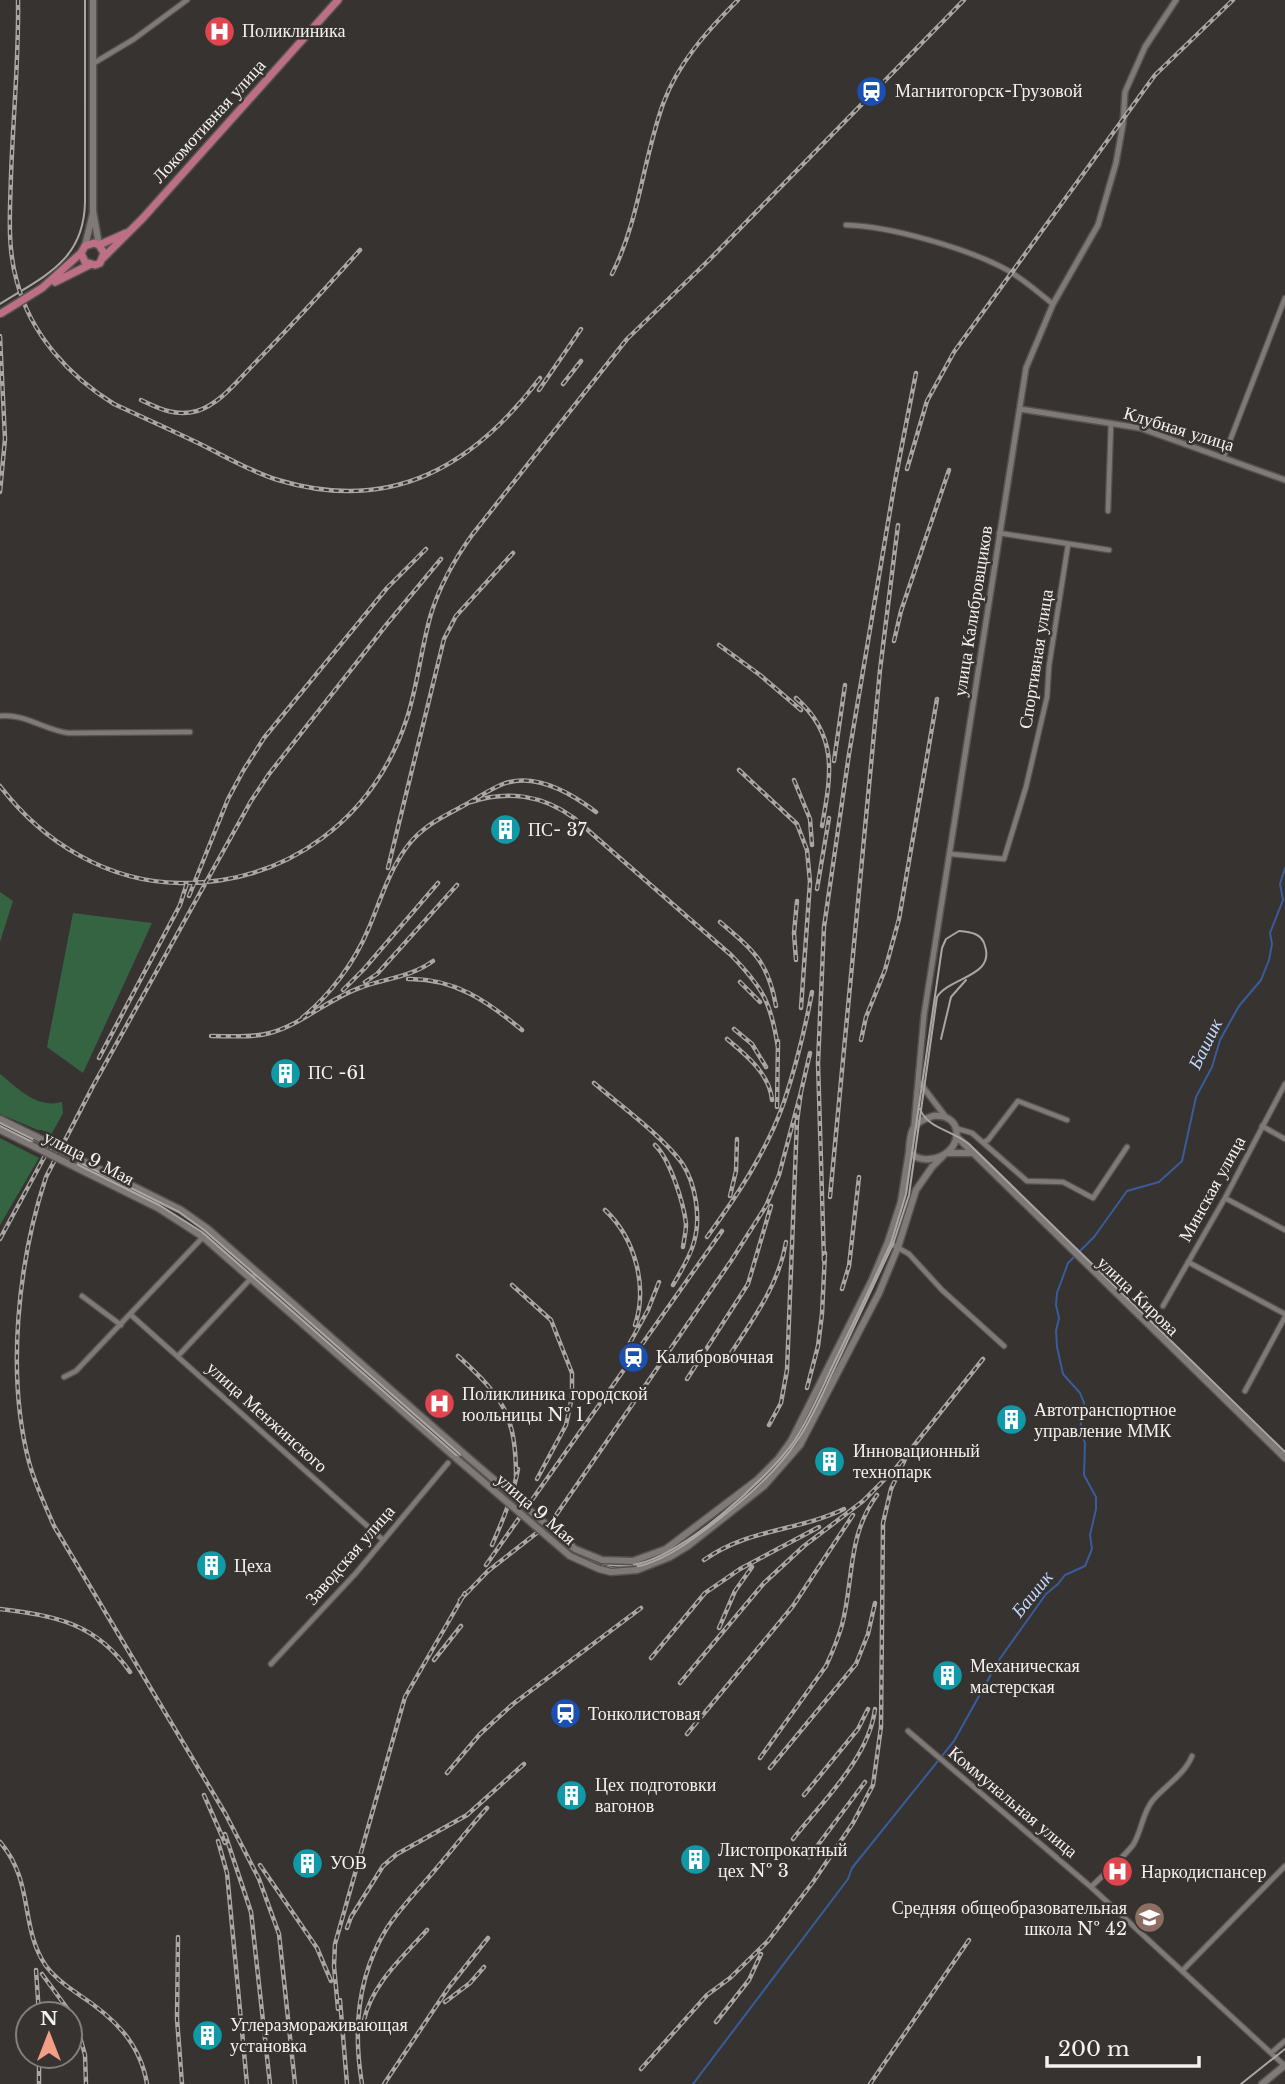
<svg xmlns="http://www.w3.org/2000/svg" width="1285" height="2084" viewBox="0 0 1285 2084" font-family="'Libre Baskerville',serif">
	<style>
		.green { fill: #356442 }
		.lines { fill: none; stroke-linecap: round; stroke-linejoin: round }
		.stream { stroke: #385c9c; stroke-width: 2 }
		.minor-casing { stroke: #565250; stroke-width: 7 }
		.tertiary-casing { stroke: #565250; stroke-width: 8 }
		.secondary-casing { stroke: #565250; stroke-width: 9 }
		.primary-casing { stroke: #565250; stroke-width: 10 }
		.minor { stroke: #7f7977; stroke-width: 4.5 }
		.tertiary { stroke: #7f7977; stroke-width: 5 }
		.secondary { stroke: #7f7977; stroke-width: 6 }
		.primary { stroke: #bd6f85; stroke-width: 7 }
		.tram { stroke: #a9a6a3; stroke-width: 2 }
		.rail-casing { stroke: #a9a6a3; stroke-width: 4.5 }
		.rail { stroke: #373330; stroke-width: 2; stroke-dasharray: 5; stroke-linecap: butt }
		.secondary-bridge-casing { stroke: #565250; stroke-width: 9; stroke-linecap: butt }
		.primary-bridge-casing { stroke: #565250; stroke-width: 10; stroke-linecap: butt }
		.secondary-bridge { stroke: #7f7977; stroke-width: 6 }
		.primary-bridge { stroke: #bd6f85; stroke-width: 7 }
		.labels { text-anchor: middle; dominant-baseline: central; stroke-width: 5; stroke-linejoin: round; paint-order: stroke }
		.poi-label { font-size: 18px; fill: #f4f1ef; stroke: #373330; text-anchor: start }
		.street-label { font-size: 18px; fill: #f4f1ef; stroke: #373330 }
		.water-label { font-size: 19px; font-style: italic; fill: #c1d7fc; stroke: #373330 }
	</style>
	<rect width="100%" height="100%" fill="#373330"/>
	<!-- green -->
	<path class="green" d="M 0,892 L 13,901 L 0,942 Z
		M 73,913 L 152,923 L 83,1073 L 47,1047 Z
		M 0,1074 C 18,1088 36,1109 62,1102 L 63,1113 L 51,1135 L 42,1130 L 38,1130 L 0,1114 Z
		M 0,1138 L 39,1158 L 0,1225 Z"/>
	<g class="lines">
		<!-- stream -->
		<path class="stream" d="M 1079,1252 L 1094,1237 L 1127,1191 L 1159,1182 L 1182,1161 L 1196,1097 L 1212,1067 L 1220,1040 L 1239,1006 L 1261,980 L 1269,960 L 1272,944 L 1270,933 L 1283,900 L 1280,884 L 1285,868
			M 693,2084 L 848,1879 L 852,1868 L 954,1741 L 999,1660 L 1046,1594 L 1058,1584 L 1065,1575 L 1085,1566 L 1092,1549 L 1090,1535 L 1096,1509 L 1096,1497 L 1084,1475 L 1085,1443 L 1080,1430 L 1084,1403 L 1080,1393 L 1063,1374 L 1057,1347 L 1056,1331 L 1059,1318 L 1056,1305 L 1057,1293 L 1068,1263 L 1075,1256"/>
		<defs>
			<path id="minor" d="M 94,63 L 134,39 L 187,0
				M 846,225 C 890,226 970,249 1009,271 C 1024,280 1039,293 1053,304
				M 1224,456 L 1285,298
				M 1108,511 L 1111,423
				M 999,533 L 1109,550
				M 0,716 C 23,713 45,730 68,733 L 190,732
				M 951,854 L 1004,859 L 1026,787 L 1047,697 L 1049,666 L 1068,545
				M 1262,1126 L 1285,1139
				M 955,1128 L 972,1133 L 1027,1181 L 1063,1182 L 1093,1198 L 1127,1147
				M 984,1142 L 988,1140 L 1018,1101 L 1067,1120
				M 1225,1198 L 1285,1230
				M 888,1242 L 909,1254 L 942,1290 L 1004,1346
				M 1188,1262 L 1285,1314
				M 82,1296 L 121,1325
				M 1163,1306 L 1225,1198 L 1285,1084
				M 131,1315 L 383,1540
				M 178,1356 L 257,1272
				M 64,1377 L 76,1371 L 203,1237
				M 1245,1391 L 1285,1317
				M 271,1664 L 356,1573 L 448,1463
				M 908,1731 L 1091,1887 L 1284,2065
				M 1091,1887 C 1104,1874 1121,1860 1133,1845 C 1142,1831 1142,1813 1153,1800 C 1165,1786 1185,1774 1192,1756
				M 1182,1971 L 1285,1866
				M 1271,2053 L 1285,2041"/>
			<path id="tertiary" d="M 1020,409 L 1140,428 L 1285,480
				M 919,1082 L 945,1116
				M 914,1125 L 924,1015 L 1026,368 L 1053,304 L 1098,225 L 1116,163 L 1123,124 L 1125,92 L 1145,47 L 1176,0"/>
			<path id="secondary" d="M 93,0 L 93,211 L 99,245
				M 85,246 L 93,213
				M 933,1116 C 967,1113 963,1156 930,1159 C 922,1160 915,1158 909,1152 C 910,1131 911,1123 933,1116 Z
				M 0,1119 L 35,1136
				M 0,1130 L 31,1145
				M 957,1137 L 1285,1458
				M 949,1153 L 972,1153
				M 79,1159 L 181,1210 L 208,1229 L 463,1453
				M 75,1167 L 158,1208 L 203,1237 L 457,1459
				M 633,1561 L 666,1549 L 757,1480 L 778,1459 L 791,1441 L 872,1280 L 888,1242 L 901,1202 L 909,1152
				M 637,1570 L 670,1557 L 688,1546 L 764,1486 L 800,1445 L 879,1293 L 898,1247 L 916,1190 L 932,1167 L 943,1156
				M 1262,2084 L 1285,2065"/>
			<path id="primary" d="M 99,245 L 104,253 L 100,263 L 95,265 L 85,262 L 81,253 L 85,246 L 94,243 L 99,245 L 126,233
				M 103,258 L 143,218 L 338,0
				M 55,282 L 89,265
				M 42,288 L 81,253"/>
		</defs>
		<!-- minor casing -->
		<use href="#minor" class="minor-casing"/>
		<!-- tertiary casing -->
		<use href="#tertiary" class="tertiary-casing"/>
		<!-- secondary casing -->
		<use href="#secondary" class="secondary-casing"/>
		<!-- primary casing -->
		<use href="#primary" class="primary-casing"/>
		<!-- minor -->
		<use href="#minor" class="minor"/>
		<!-- tertiary -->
		<use href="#tertiary" class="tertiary"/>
		<!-- secondary -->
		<use href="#secondary" class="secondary"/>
		<!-- primary -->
		<use href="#primary" class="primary"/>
		<!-- tram -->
		<path class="tram" d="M 0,304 C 44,276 84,261 85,202 L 85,0
			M 941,1039 L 951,997 L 966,980
			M 920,1109 C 928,1129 952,1130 969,1144 L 1285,1452
			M 0,1123 L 179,1212 L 204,1230 L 274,1291 L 562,1544 C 585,1560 609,1570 637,1564 C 683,1555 769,1478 795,1440 C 811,1415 823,1386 836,1359 C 855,1320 873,1282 891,1243 L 906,1194 L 942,948 L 946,939 L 959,931 C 970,932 982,933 985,946 C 995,977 949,977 937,997 L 909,1195 L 893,1244 C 874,1284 855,1324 836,1365 C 824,1390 813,1417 797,1441 C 776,1472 748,1496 718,1520 C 666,1560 623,1591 561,1547 L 202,1232 L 159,1205 L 0,1126
			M 1241,2084 L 1285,2049"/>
		<defs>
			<path id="rail" d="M 18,0 C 19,59 13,117 11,176 C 10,211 7,248 17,282 C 31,335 69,376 114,404 C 142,417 169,429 196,442 C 223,455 249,471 278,480 C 391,514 473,467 540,378
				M 612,274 C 639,221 643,160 663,104 C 678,63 707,31 738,0
				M 0,336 L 5,439 L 0,492
				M 563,384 L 581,361
				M 539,390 L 581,329
				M 141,400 C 160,409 176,417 197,411 C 220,404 238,380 254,364 C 290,327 325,289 360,250
				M 907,469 L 927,401 L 954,352 L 1155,75 L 1233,0
				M 894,641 L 901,611 L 949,470
				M 719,645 L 760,675 L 801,710
				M 796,698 C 839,736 831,775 822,826
				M 834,761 L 845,685
				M 739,770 L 797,824 L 807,850 L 810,882 L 801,1008
				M 794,780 L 810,819 L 812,845
				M 0,786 C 43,842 107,882 180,883 C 287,884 374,819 407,718 C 418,684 421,648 431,614 C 440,585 454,560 472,535 L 627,339 L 709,260 L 964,0
				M 471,802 C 507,790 543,795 574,818 L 731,955 C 763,988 771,1002 778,1048
				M 388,868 L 444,639 L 456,616 L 513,553
				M 817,889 L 829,818
				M 189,896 L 228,799 L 243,771 L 264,738 L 387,588 L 426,549
				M 720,922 C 753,950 768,961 776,1006
				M 796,960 L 794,933 L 797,901
				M 408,979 C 454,978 487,1001 522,1030
				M 365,982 L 377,974 L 457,885
				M 740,982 L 760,1002
				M 343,990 L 364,969 L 438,883
				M 302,1018 C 330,995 354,963 368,930 C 380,902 388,873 406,848 C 420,828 440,818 461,807 C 475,800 488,790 503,784 C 535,772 571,793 596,812
				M 734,1029 L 752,1044 L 766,1067
				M 211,1036 C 230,1036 251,1038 270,1033 C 303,1024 329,998 362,987 C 387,978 411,977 433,961
				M 727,1039 C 745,1054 770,1074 772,1100
				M 861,1040 L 866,1017 L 885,970 L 899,919 L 937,699
				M 99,1058 L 180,905 L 187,883
				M 594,1083 C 621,1106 661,1135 682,1163 C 696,1184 701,1218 694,1242 C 690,1257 681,1271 673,1285
				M 801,1092 L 810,1053
				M 777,1107 L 778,1041
				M 655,1145 C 670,1159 684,1204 686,1224 C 686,1232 684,1239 683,1247
				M 730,1196 L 736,1171 L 737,1139
				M 830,1197 L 880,670 L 898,525
				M 605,1210 C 635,1238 648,1286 635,1325
				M 707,1237 C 737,1196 767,1151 784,1102 C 796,1066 805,1029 812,992
				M 0,1239 L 53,1141
				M 824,1261 L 818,1063 L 824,927 L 849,754 L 895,481 L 916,373
				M 512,1285 L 551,1320 L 572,1373 L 572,1397 L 566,1425 L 537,1479
				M 842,1289 L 849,1266 L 859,1177
				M 731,1353 C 754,1318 779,1284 786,1242
				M 458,1356 C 503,1397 516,1415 516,1477
				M 621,1359 L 648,1310 L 659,1282
				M 687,1379 L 748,1284 L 771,1206
				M 807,1388 L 818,1346 L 822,1314 L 825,1253
				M 492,1545 C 503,1520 513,1496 518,1469
				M 704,1560 C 749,1528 796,1532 844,1509
				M 486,1565 L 722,1231
				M 460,1600 L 488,1571 L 552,1521 L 731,1261 L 766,1206 L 779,1175 L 801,1092 L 797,1121 L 787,1370 L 781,1403 L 769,1425
				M 0,1609 C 56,1616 96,1623 130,1672
				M 719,1628 L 735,1591 L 752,1567
				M 651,1658 L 705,1593 L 740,1569 L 819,1527
				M 434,1660 L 461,1626
				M 680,1683 L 764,1583 L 804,1546 L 863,1501 L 896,1468 L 983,1359
				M 687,1734 L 793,1606 L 853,1515
				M 760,1758 L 826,1666 C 832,1653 838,1639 842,1625 C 854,1579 847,1536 877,1495
				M 770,1768 L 856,1664 L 868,1634 L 875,1603
				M 447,1773 L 480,1734 L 513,1704 L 641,1608
				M 204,1795 L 225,1843
				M 804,1795 L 858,1729 L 868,1709
				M 225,1834 L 251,1912 L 270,2084
				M 793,1839 C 822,1802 869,1758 875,1709
				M 218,1841 L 227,1873 L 247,2084
				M 0,1842 C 35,1883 19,1926 46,1966 C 55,1978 66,1986 78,1994 C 113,2017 140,2042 147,2084
				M 809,1857 L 865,1782
				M 260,1865 L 317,1948 L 331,1981
				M 347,1928 L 351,1917 L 383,1866 L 397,1854 L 467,1815 L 524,1764
				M 178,1937 L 177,2019 L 182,2084
				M 36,1970 L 39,2014
				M 42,1974 L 75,2019 L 85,2055 L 86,2084
				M 340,2000 L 347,2084
				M 445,2002 L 470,1983 L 484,1967
				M 338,2009 L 334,1966 L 335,1944 L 405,1697 L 465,1593
				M 364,2020 C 372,1984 403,1957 427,1930
				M 716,2022 L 749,1980 L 761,1954
				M 39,2056 L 39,2084
				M 641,2069 L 707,1995 L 730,1978 L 768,1941 L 813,1882 L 853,1823 L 873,1785 L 881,1727 L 883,1523 L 891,1489 L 907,1455
				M 295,2084 L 279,1934 L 259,1879 L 225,1813 L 54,1526 C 45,1505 35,1484 29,1462 C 6,1374 18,1262 46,1177 L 93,1086 L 251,801 L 269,774 L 387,624 L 441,559
				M 362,2084 C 353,2030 357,1976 387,1928 C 401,1907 419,1889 435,1870 C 453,1849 469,1828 487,1808
				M 384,2084 L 449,1987 L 488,1938
				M 870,2084 L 969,1940"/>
		</defs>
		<!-- rail casing -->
		<use href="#rail" class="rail-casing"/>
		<!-- rail -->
		<use href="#rail" class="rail"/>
		<defs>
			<path id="secondary-bridge" d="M 35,1136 L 79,1159
				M 31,1145 L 75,1167
				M 463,1453 L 575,1549 L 602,1560 L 633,1561
				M 457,1459 L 570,1556 L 599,1569 L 611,1572 L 637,1570"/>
			<path id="primary-bridge" d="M 0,314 L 42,288"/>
		</defs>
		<!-- secondary-bridge casing -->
		<use href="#secondary-bridge" class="secondary-bridge-casing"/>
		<!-- primary-bridge casing -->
		<use href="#primary-bridge" class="primary-bridge-casing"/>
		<!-- secondary-bridge -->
		<use href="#secondary-bridge" class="secondary-bridge"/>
		<!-- primary-bridge -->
		<use href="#primary-bridge" class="primary-bridge"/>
	</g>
	<!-- icons -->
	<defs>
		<symbol id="hospital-disc" viewBox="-11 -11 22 22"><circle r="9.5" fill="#e0444e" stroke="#373330"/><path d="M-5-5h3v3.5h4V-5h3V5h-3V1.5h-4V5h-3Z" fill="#fff"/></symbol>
		<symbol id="station-disc" viewBox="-11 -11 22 22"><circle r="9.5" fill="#1a4fb4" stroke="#373330"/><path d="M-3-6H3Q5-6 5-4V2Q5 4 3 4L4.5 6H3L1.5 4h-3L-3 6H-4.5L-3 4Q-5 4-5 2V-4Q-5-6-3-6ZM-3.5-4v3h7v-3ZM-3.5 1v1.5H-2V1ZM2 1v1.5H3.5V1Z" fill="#fff"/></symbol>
		<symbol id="building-disc" viewBox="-11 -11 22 22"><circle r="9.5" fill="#0f9aa8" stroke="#373330"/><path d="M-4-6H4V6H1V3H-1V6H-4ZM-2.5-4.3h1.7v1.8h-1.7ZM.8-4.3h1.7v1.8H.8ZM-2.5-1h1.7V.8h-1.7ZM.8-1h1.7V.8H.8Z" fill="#fff"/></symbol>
		<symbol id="school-disc" viewBox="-11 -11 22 22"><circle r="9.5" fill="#8d6e63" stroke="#373330"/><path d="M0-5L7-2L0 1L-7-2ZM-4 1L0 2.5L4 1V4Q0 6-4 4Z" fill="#fff"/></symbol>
	</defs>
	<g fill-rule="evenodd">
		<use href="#hospital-disc" x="202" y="14" width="35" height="35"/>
		<use href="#station-disc" x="854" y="74" width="35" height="35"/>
		<use href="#building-disc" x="488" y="812" width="35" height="35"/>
		<use href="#building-disc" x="268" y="1056" width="35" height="35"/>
		<use href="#station-disc" x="616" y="1340" width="35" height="35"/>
		<use href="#hospital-disc" x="422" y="1386" width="35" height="35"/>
		<use href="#building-disc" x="994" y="1402" width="35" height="35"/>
		<use href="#building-disc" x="812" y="1444" width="35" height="35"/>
		<use href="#building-disc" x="194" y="1548" width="35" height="35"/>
		<use href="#building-disc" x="930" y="1658" width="35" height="35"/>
		<use href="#station-disc" x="548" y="1696" width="35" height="35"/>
		<use href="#building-disc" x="554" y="1778" width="35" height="35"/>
		<use href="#building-disc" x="678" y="1842" width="35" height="35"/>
		<use href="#building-disc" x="290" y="1846" width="35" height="35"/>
		<use href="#hospital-disc" x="1100" y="1854" width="35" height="35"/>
		<use href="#school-disc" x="1132" y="1900" width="35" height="35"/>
		<use href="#building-disc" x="190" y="2018" width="35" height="35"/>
	</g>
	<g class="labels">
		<!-- poi labels -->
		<g class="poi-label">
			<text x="242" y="31">Поликлиника</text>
			<text x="895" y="91">Магнитогорск-Грузовой</text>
			<text x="528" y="830">ПС- 37</text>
			<text x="308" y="1073">ПС -61</text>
			<text x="656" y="1357">Калибровочная</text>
			<text x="462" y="1394">Поликлиника городской<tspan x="462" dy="21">юольницы № 1</tspan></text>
			<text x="1034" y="1410">Автотранспортное<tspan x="1034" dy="21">управление ММК</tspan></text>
			<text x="853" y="1451">Инновационный<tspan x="853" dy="21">технопарк</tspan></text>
			<text x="234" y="1566">Цеха</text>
			<text x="970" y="1666">Механическая<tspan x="970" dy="21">мастерская</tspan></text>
			<text x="588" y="1714">Тонколистовая</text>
			<text x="595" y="1785">Цех подготовки<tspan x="595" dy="21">вагонов</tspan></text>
			<text x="718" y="1850">Листопрокатный<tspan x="718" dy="21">цех № 3</tspan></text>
			<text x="330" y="1863">УОВ</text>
			<text x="1141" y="1872">Наркодиспансер</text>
			<text x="1127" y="1908" text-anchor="end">Средняя общеобразовательная<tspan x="1127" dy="21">школа № 42</tspan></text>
			<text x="230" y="2025">Углеразмораживающая<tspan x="230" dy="21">установка</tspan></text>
		</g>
		<!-- street labels -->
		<g class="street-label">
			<text transform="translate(209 121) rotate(-48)">Локомотивная улица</text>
			<text transform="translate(1179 429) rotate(17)">Клубная улица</text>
			<text transform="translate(973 611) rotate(-81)">улица Калибровщиков</text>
			<text transform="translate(1036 659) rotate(-81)">Спортивная улица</text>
			<text transform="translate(89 1158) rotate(27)">улица 9 Мая</text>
			<text transform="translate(1212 1189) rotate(-61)">Минская улица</text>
			<text transform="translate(1138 1296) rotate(44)">улица Кирова</text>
			<text transform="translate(267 1417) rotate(42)">улица Менжинского</text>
			<text transform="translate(536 1509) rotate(41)">улица 9 Мая</text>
			<text transform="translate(350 1555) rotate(-49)">Заводская улица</text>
			<text transform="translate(1013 1802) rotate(40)">Коммунальная улица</text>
		</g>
		<!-- water labels -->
		<g class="water-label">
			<text transform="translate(1205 1044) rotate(-64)">Башик</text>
			<text transform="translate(1032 1594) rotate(-51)">Башик</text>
		</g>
	</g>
	<!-- north arrow -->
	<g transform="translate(49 2035)"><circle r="33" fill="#373330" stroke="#837f7c" stroke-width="2"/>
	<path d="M0-5L12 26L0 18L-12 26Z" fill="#f49e87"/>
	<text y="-10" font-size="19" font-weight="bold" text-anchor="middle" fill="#f4f1ef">N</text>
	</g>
	<!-- scale -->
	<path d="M1047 2056v10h152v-10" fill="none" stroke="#f4f1ef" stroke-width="3.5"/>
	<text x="1058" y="2056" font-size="21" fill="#f4f1ef" stroke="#373330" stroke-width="5" paint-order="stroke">200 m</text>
</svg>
